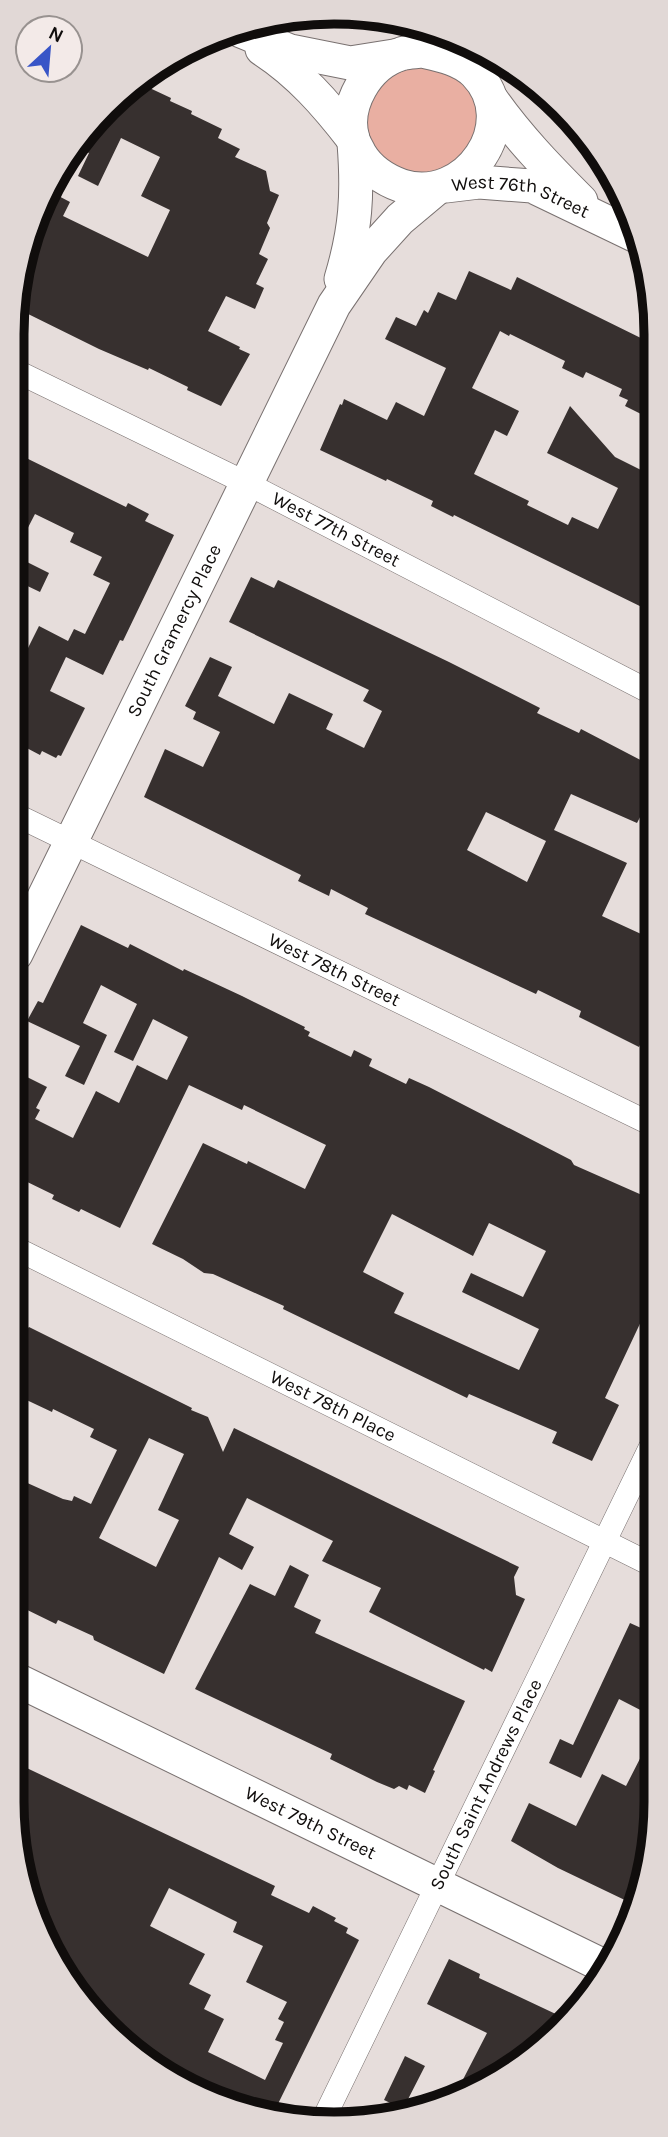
<svg xmlns="http://www.w3.org/2000/svg" width="668" height="2137" viewBox="0 0 668 2137" font-family="Karla,sans-serif">
	<style>
		.green { fill: #e9afa2 }
		.building { fill: #37302f; fill-rule: evenodd }
		.lines { fill: none; stroke-linecap: round; stroke-linejoin: round }
		.street-casing { stroke: #797170; stroke-width: 24 }
		.secondary-casing { stroke: #797170; stroke-width: 35 }
		.street { stroke: #fff; stroke-width: 23 }
		.secondary { stroke: #fff; stroke-width: 33 }
		.labels { text-anchor: middle; dominant-baseline: central; stroke-width: 7; stroke-linejoin: round; paint-order: stroke }
		.street-label { font-size: 19px; fill: #100d0c; stroke: #f3eae8 }
		.rim { fill: none; stroke: #100d0c; stroke-width: 9 }
	</style>
	<rect width="100%" height="100%" fill="#e6dddb"/>
	<!-- green -->
	<path class="green" d="M 396,62 L 473,79 L 488,129 L 434,183 L 372,158 L 362,92 Z"/>
	<!-- building -->
	<path class="building" d="M 139,83 L 171,98 L 170,101 L 192,111 L 191,114 L 222,129 L 218,138 L 240,149 L 235,157 L 266,171 L 270,191 L 279,195 L 267,223 L 270,228 L 259,254 L 268,259 L 256,284 L 264,288 L 255,309 L 226,296 L 208,331 L 240,347 L 239,349 L 250,354 L 221,406 L 187,390 L 188,387 L 149,368 L 148,370 L 99,349 L 18,309 L 19,271 L 51,192 L 70,202 L 63,216 L 148,257 L 170,210 L 141,196 L 160,157 L 121,138 L 98,186 L 78,176 L 89,153 L 76,146 Z
		M 469,271 L 511,290 L 517,277 L 653,344 L 653,420 L 625,406 L 628,400 L 619,396 L 622,389 L 586,372 L 583,378 L 562,368 L 565,361 L 510,334 L 509,336 L 500,331 L 472,388 L 519,411 L 507,436 L 495,430 L 474,474 L 529,501 L 527,505 L 568,525 L 572,517 L 598,529 L 618,488 L 547,453 L 570,406 L 615,457 L 653,476 L 652,612 L 454,515 L 453,517 L 431,506 L 433,501 L 387,479 L 386,481 L 320,450 L 340,404 L 342,405 L 344,399 L 387,420 L 396,402 L 424,416 L 446,368 L 385,339 L 396,317 L 416,326 L 424,310 L 428,313 L 438,292 L 456,300 Z
		M 18,454 L 126,507 L 128,503 L 149,514 L 145,521 L 174,535 L 123,641 L 120,640 L 103,675 L 66,657 L 50,691 L 85,708 L 61,756 L 58,755 L 56,758 L 42,751 L 40,755 L 21,745 L 22,742 L 17,740 L 17,648 L 26,652 L 39,626 L 68,641 L 74,629 L 85,634 L 110,583 L 93,575 L 102,557 L 70,542 L 74,533 L 35,514 L 17,549 Z
		M 17,557 L 49,573 L 40,592 L 17,581 Z
		M 251,577 L 274,588 L 278,580 L 449,662 L 540,708 L 537,713 L 579,733 L 581,729 L 652,766 L 652,794 L 637,823 L 571,794 L 554,830 L 627,863 L 602,916 L 652,939 L 651,1048 L 641,1043 L 639,1047 L 579,1017 L 581,1011 L 538,990 L 536,994 L 365,914 L 368,908 L 331,889 L 329,896 L 298,881 L 301,875 L 299,874 L 144,797 L 165,749 L 203,767 L 220,732 L 193,719 L 196,712 L 185,706 L 210,657 L 232,667 L 218,696 L 274,724 L 289,693 L 333,714 L 326,729 L 364,748 L 382,711 L 363,701 L 369,690 L 229,622 ZM 486,812 L 546,841 L 527,882 L 467,850 Z
		M 81,925 L 128,948 L 130,944 L 183,971 L 184,969 L 242,996 L 305,1027 L 304,1029 L 310,1032 L 308,1036 L 351,1057 L 354,1050 L 372,1059 L 369,1066 L 406,1084 L 409,1078 L 429,1087 L 571,1160 L 574,1165 L 651,1199 L 651,1316 L 645,1313 L 605,1398 L 619,1405 L 592,1461 L 552,1443 L 557,1432 L 469,1394 L 467,1398 L 283,1309 L 284,1306 L 213,1274 L 204,1273 L 183,1259 L 152,1244 L 203,1143 L 247,1164 L 248,1161 L 305,1189 L 326,1145 L 244,1105 L 242,1110 L 189,1085 L 120,1228 L 81,1209 L 79,1212 L 52,1199 L 54,1195 L 15,1176 L 15,1071 L 47,1087 L 36,1108 L 40,1110 L 35,1119 L 73,1138 L 96,1091 L 119,1103 L 137,1065 L 167,1080 L 188,1037 L 153,1019 L 133,1061 L 114,1052 L 137,1004 L 101,985 L 83,1023 L 107,1035 L 84,1085 L 65,1076 L 80,1046 L 27,1021 L 38,1001 L 43,1003 ZM 392,1214 L 473,1256 L 489,1223 L 546,1251 L 523,1297 L 471,1273 L 462,1292 L 539,1329 L 519,1370 L 394,1313 L 404,1293 L 363,1272 Z
		M 14,1323 L 27,1329 L 29,1327 L 192,1408 L 191,1410 L 208,1417 L 223,1452 L 234,1428 L 519,1567 L 514,1577 L 516,1595 L 525,1599 L 492,1672 L 485,1668 L 484,1670 L 369,1612 L 381,1588 L 322,1561 L 333,1541 L 247,1498 L 229,1534 L 254,1547 L 242,1570 L 219,1557 L 164,1674 L 94,1640 L 93,1636 L 58,1620 L 56,1624 L 13,1603 L 14,1477 L 63,1499 L 72,1501 L 74,1496 L 91,1504 L 117,1450 L 90,1437 L 94,1429 L 53,1409 L 52,1412 L 16,1395 L 24,1379 L 14,1374 ZM 149,1438 L 184,1454 L 158,1510 L 179,1520 L 156,1567 L 99,1538 Z
		M 290,1565 L 309,1575 L 294,1607 L 321,1620 L 315,1633 L 465,1701 L 433,1770 L 435,1771 L 425,1793 L 409,1785 L 407,1790 L 399,1786 L 394,1789 L 377,1782 L 330,1759 L 332,1754 L 195,1689 L 250,1584 L 275,1596 Z
		M 630,1623 L 650,1632 L 650,1715 L 619,1699 L 581,1778 L 549,1763 L 560,1739 L 573,1745 Z
		M 650,1739 L 649,1866 L 635,1900 L 633,1899 L 631,1903 L 558,1868 L 511,1841 L 529,1803 L 576,1826 L 602,1774 L 626,1786 Z
		M 12,1761 L 275,1886 L 271,1895 L 309,1913 L 313,1906 L 336,1918 L 334,1921 L 348,1928 L 346,1933 L 359,1940 L 272,2116 L 191,2091 L 92,2015 L 75,1988 L 80,1978 L 63,1969 L 37,1926 L 12,1803 ZM 169,1888 L 237,1922 L 233,1932 L 263,1946 L 246,1982 L 287,2002 L 278,2019 L 284,2022 L 275,2040 L 283,2043 L 265,2080 L 208,2052 L 224,2019 L 204,2009 L 211,1995 L 189,1984 L 205,1954 L 150,1926 Z
		M 449,1959 L 480,1974 L 479,1978 L 560,2016 L 549,2037 L 530,2059 L 455,2095 L 487,2033 L 427,2004 Z
		M 405,2056 L 425,2066 L 403,2109 L 384,2100 Z"/>
	<g class="lines">
		<defs>
			<g id="street">
				<path id="s1" d="M 18,372 L 246,483 L 652,693"/>
				<path id="s2" d="M 16,815 L 651,1124"/>
				<path id="s3" d="M 15,1248 L 650,1564"/>
				<path id="s4" d="M 323,2120 L 650,1448"/>
			</g>
			<g id="secondary">
				<path d="M 241,31 L 290,51 L 350,63 L 394,56"/>
				<path d="M 262,49 C 299,73 326,104 353,139"/>
				<path d="M 422,51 C 440,55 461,59 475,73 C 524,123 466,206 402,186 C 385,180 369,169 360,154 C 358,149 354,144 353,139 C 343,106 367,64 401,54 C 407,52 415,52 422,51 Z"/>
				<path d="M 492,100 C 518,137 549,169 581,201"/>
				<path id="s5" d="M 446,186 L 479,182 L 532,186 L 636,236"/>
				<path d="M 341,279 C 356,229 358,194 354,143"/>
				<path id="s6" d="M 16,954 L 334,305 L 371,251 L 400,219 L 437,188"/>
				<path id="s7" d="M 13,1678 L 608,1968"/>
			</g>
		</defs>
		<!-- street casing -->
		<use href="#street" class="street-casing"/>
		<!-- secondary casing -->
		<use href="#secondary" class="secondary-casing"/>
		<!-- street -->
		<use href="#street" class="street"/>
		<!-- secondary -->
		<use href="#secondary" class="secondary"/>
	</g>
	<g class="labels">
		<!-- street labels -->
		<g class="street-label">
			<text stroke="none"><textPath href="#s5" startOffset="77">West 76th Street</textPath></text>
			<text stroke="none"><textPath href="#s1" startOffset="355">West 77th Street</textPath></text>
			<text stroke="none"><textPath href="#s6" startOffset="360">South Gramercy Place</textPath></text>
			<text stroke="none"><textPath href="#s2" startOffset="354">West 78th Street</textPath></text>
			<text stroke="none"><textPath href="#s3" startOffset="355">West 78th Place</textPath></text>
			<text stroke="none"><textPath href="#s4" startOffset="373">South Saint Andrews Place</textPath></text>
			<text stroke="none"><textPath href="#s7" startOffset="331">West 79th Street</textPath></text>
		</g>
	</g>
	<!-- crop -->
	<path d="M0 0H668V2137H0ZM334 24H334A310 310 0 0 1 644 334V1802A310 310 0 0 1 334 2112H334A310 310 0 0 1 24 1802V334A310 310 0 0 1 334 24Z" fill="#e1d8d6" fill-rule="evenodd"/>
	<path class="rim" d="M334 24H334A310 310 0 0 1 644 334V1802A310 310 0 0 1 334 2112H334A310 310 0 0 1 24 1802V334A310 310 0 0 1 334 24Z"/>
	<!-- north arrow -->
	<g transform="translate(49 49) rotate(26)"><circle r="33" fill="#f3eae8" stroke="#989290" stroke-width="2"/>
	<path d="M0-5L12 26L0 18L-12 26Z" fill="#3855c7"/>
	<text y="-10" font-size="19" font-weight="bold" text-anchor="middle" fill="#100d0c">N</text>
	</g>
</svg>
